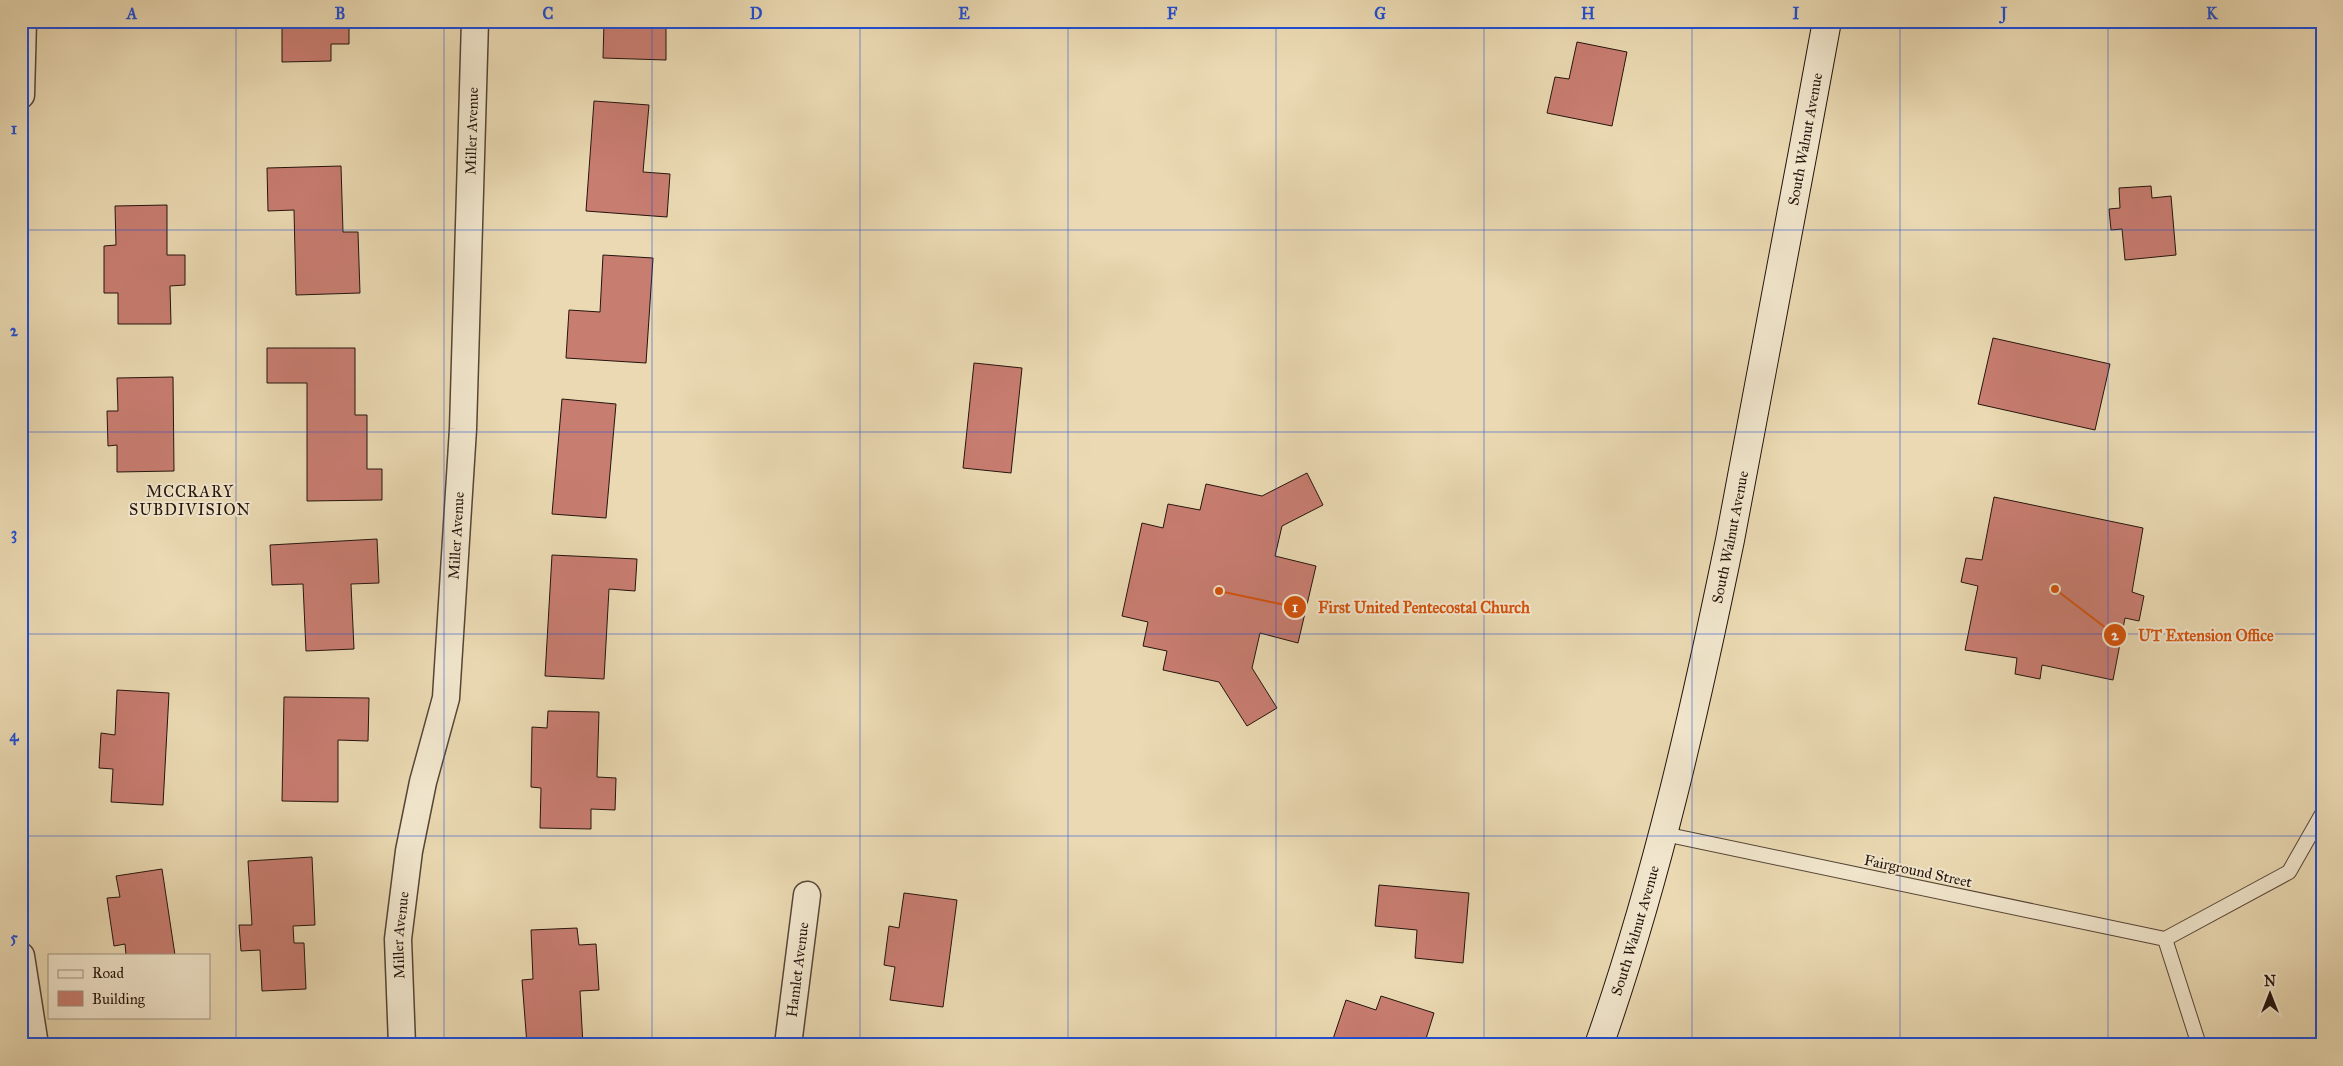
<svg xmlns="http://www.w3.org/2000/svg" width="2343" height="1066" viewBox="0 0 2343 1066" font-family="'IM FELL Great Primer',serif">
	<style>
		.building { fill: #c87d71; stroke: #24140c }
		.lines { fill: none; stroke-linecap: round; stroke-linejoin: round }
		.lane-casing { stroke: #564536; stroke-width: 16 }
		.street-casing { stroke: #564536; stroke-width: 29 }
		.secondary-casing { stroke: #24140c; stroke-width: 30 }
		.lane { stroke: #f1e6cd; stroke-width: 14 }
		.street { stroke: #f1e6cd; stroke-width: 26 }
		.secondary { stroke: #f1e6cd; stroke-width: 28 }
		.grid { fill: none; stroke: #1d4ed8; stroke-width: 1; stroke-opacity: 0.55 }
		.labels { text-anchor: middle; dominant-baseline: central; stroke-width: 4; stroke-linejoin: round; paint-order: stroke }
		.street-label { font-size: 15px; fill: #24140c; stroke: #f1e6cd }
		.neighbourhood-label { font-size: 16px; letter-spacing: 1px; fill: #24140c; stroke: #f1e6cd }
		.leader { fill: none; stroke: #d4520c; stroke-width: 2 }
		.callout-dot { fill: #d4520c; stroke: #f1e6cd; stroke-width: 2 }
		.mark-label { font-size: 15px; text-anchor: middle; font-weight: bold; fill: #fff }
		.callout-label { font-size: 16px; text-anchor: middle; font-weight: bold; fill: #d4520c; stroke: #f1e6cd; stroke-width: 4; stroke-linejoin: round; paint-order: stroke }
		.neatline { fill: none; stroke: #1d4ed8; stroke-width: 2 }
		.grid-label { font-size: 16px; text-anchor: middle; font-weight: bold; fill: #1d4ed8 }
	</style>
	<rect width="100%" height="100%" fill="#ead9b2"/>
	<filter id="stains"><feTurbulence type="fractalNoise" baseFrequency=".004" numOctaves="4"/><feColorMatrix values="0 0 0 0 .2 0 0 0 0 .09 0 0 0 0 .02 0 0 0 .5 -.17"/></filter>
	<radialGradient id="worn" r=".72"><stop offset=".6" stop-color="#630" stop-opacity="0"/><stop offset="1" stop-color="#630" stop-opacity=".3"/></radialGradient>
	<!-- building -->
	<path class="building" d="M 282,21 L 349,21 L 349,44 L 331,44 L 331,61 L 282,62 Z
		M 604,21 L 666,21 L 666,60 L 603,58 Z
		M 1577,42 L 1627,52 L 1612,126 L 1547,113 L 1555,77 L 1569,79 Z
		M 594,101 L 649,105 L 643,172 L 670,174 L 667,217 L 586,211 Z
		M 341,166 L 343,232 L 358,232 L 360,293 L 296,295 L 294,210 L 268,211 L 267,168 Z
		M 2151,186 L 2152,198 L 2171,196 L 2176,255 L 2125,260 L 2122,229 L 2111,230 L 2109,209 L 2120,208 L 2119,188 Z
		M 167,205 L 167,255 L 185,255 L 185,285 L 170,286 L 171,324 L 118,324 L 118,293 L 104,293 L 104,246 L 116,245 L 115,206 Z
		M 603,255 L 653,258 L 646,363 L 566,358 L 569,310 L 600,312 Z
		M 1993,338 L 2110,364 L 2095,430 L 1978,404 Z
		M 267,348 L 355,348 L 355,415 L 367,415 L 367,469 L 382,469 L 382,500 L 307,501 L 307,383 L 267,383 Z
		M 974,363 L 1022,368 L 1011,473 L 963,468 Z
		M 173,377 L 174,471 L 117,472 L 117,445 L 108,446 L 107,411 L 118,411 L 117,378 Z
		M 562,399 L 616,404 L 606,518 L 552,514 Z
		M 1307,473 L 1323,505 L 1282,526 L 1275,556 L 1316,566 L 1298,643 L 1260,633 L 1252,668 L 1277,708 L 1247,726 L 1219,682 L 1163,670 L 1167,651 L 1143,646 L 1148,622 L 1122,616 L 1142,523 L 1163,528 L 1168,504 L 1200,510 L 1206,484 L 1262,496 Z
		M 1994,497 L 2143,528 L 2132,592 L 2144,596 L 2139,621 L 2125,618 L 2113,680 L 2042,665 L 2040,679 L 2015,674 L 2017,658 L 1965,650 L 1978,586 L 1961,582 L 1966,558 L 1982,560 Z
		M 377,539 L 379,583 L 351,584 L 354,649 L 306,651 L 303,584 L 272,585 L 270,545 Z
		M 552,555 L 637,559 L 635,591 L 609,589 L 604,679 L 545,676 Z
		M 117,690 L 169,693 L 163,805 L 111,802 L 113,769 L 99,768 L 101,733 L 115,735 Z
		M 284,697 L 369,698 L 368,741 L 338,740 L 338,802 L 282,801 Z
		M 548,711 L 599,712 L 597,777 L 616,778 L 615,810 L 591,809 L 591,829 L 540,828 L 541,788 L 531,787 L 532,727 L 547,728 Z
		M 312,857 L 315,925 L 293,926 L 294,943 L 304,943 L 306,989 L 262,991 L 260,950 L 241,951 L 239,925 L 252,925 L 248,861 Z
		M 162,869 L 175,955 L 126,955 L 125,944 L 114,946 L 107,898 L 120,897 L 116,876 Z
		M 1379,885 L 1469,893 L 1463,963 L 1415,958 L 1417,930 L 1375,926 Z
		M 904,893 L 957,900 L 943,1007 L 890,1000 L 895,967 L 884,965 L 889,926 L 899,928 Z
		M 577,928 L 579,945 L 596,944 L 599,990 L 580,991 L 583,1045 L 527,1045 L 522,980 L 533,979 L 531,930 Z
		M 1381,996 L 1434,1013 L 1424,1045 L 1331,1045 L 1346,1000 L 1376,1010 Z"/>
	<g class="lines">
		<defs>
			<path id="lane" d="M 1664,834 L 2165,939 L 2289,872 L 2322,814
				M 2165,939 L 2199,1045"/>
			<g id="street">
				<path d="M 21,95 L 23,21"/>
				<path d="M 21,956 L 35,1045"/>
				<path id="s1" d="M 402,1045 L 398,939 L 409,851 L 423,782 L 446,698 L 463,429 L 475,21"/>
				<path id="s2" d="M 788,1045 L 807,895"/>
			</g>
			<g id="secondary">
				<path id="s3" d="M 1599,1045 C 1657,880 1695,710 1730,540 C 1764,367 1795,194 1827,21"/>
			</g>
		</defs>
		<!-- lane casing -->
		<use href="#lane" class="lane-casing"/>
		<!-- street casing -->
		<use href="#street" class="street-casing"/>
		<!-- secondary casing -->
		<use href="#secondary" class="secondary-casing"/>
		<!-- lane -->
		<use href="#lane" class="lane"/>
		<!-- street -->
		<use href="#street" class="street"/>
		<!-- secondary -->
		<use href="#secondary" class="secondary"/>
	</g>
	<!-- grid -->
	<path class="grid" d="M 236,21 L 236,1045M 444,21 L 444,1045M 652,21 L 652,1045M 860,21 L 860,1045M 1068,21 L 1068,1045M 1276,21 L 1276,1045M 1484,21 L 1484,1045M 1692,21 L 1692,1045M 1900,21 L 1900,1045M 2108,21 L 2108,1045M 21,230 L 2322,230M 21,432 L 2322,432M 21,634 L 2322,634M 21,836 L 2322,836"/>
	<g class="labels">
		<!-- street labels -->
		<g class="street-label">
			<text stroke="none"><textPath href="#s1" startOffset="920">Miller Avenue</textPath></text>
			<text stroke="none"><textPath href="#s3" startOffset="930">South Walnut Avenue</textPath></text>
			<text stroke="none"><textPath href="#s1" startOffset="515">Miller Avenue</textPath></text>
			<text stroke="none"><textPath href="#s3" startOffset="525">South Walnut Avenue</textPath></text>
			<text transform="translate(1918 871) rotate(12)">Fairground Street</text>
			<text stroke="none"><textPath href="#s3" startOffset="120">South Walnut Avenue</textPath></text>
			<text stroke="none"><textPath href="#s1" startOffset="110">Miller Avenue</textPath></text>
			<text stroke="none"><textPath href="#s2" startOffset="76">Hamlet Avenue</textPath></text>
		</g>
		<!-- neighbourhood labels -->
		<g class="neighbourhood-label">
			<text x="190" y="491">MCCRARY<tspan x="190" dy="18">SUBDIVISION</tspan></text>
		</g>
	</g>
	<!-- callouts -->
	<path class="leader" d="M1219 591L1295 607M2055 589L2115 635"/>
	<g class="callout-dot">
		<circle cx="1219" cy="591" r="5"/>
		<circle cx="2055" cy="589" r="5"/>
		<circle cx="1295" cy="607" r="12"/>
		<circle cx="2115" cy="635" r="12"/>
	</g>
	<g class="mark-label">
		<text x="1295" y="612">1</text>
		<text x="2115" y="640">2</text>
	</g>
	<g class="callout-label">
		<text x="1424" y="613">First United Pentecostal Church</text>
		<text x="2206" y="641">UT Extension Office</text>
	</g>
	<!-- margin -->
	<rect width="2343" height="1066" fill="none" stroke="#ead9b2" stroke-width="55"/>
	<!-- legend -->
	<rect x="48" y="954" width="162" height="65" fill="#f1e6cd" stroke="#9f9280"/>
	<rect x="58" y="970" width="25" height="8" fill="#f1e6cd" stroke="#9f9280"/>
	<text x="92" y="978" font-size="15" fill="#24140c">Road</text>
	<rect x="58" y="991" width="25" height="15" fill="#c87d71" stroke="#9f9280"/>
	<text x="92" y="1004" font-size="15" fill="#24140c">Building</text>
	<!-- north arrow -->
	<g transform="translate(2270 994)" stroke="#f1e6cd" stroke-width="4" paint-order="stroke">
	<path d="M0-4L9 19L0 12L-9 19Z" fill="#24140c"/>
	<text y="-8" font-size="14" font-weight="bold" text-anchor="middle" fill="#24140c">N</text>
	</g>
	<rect x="28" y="28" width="2288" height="1010" class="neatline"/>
	<g class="grid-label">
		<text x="132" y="19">A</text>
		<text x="340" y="19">B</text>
		<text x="548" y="19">C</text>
		<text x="756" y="19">D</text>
		<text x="964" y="19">E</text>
		<text x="1172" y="19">F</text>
		<text x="1380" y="19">G</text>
		<text x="1588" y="19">H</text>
		<text x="1796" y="19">I</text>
		<text x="2004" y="19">J</text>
		<text x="2212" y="19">K</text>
		<text x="14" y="134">1</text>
		<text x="14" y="336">2</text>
		<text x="14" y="539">3</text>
		<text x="14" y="741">4</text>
		<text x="14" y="943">5</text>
	</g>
	<rect width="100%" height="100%" filter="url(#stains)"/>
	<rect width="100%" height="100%" fill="url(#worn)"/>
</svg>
